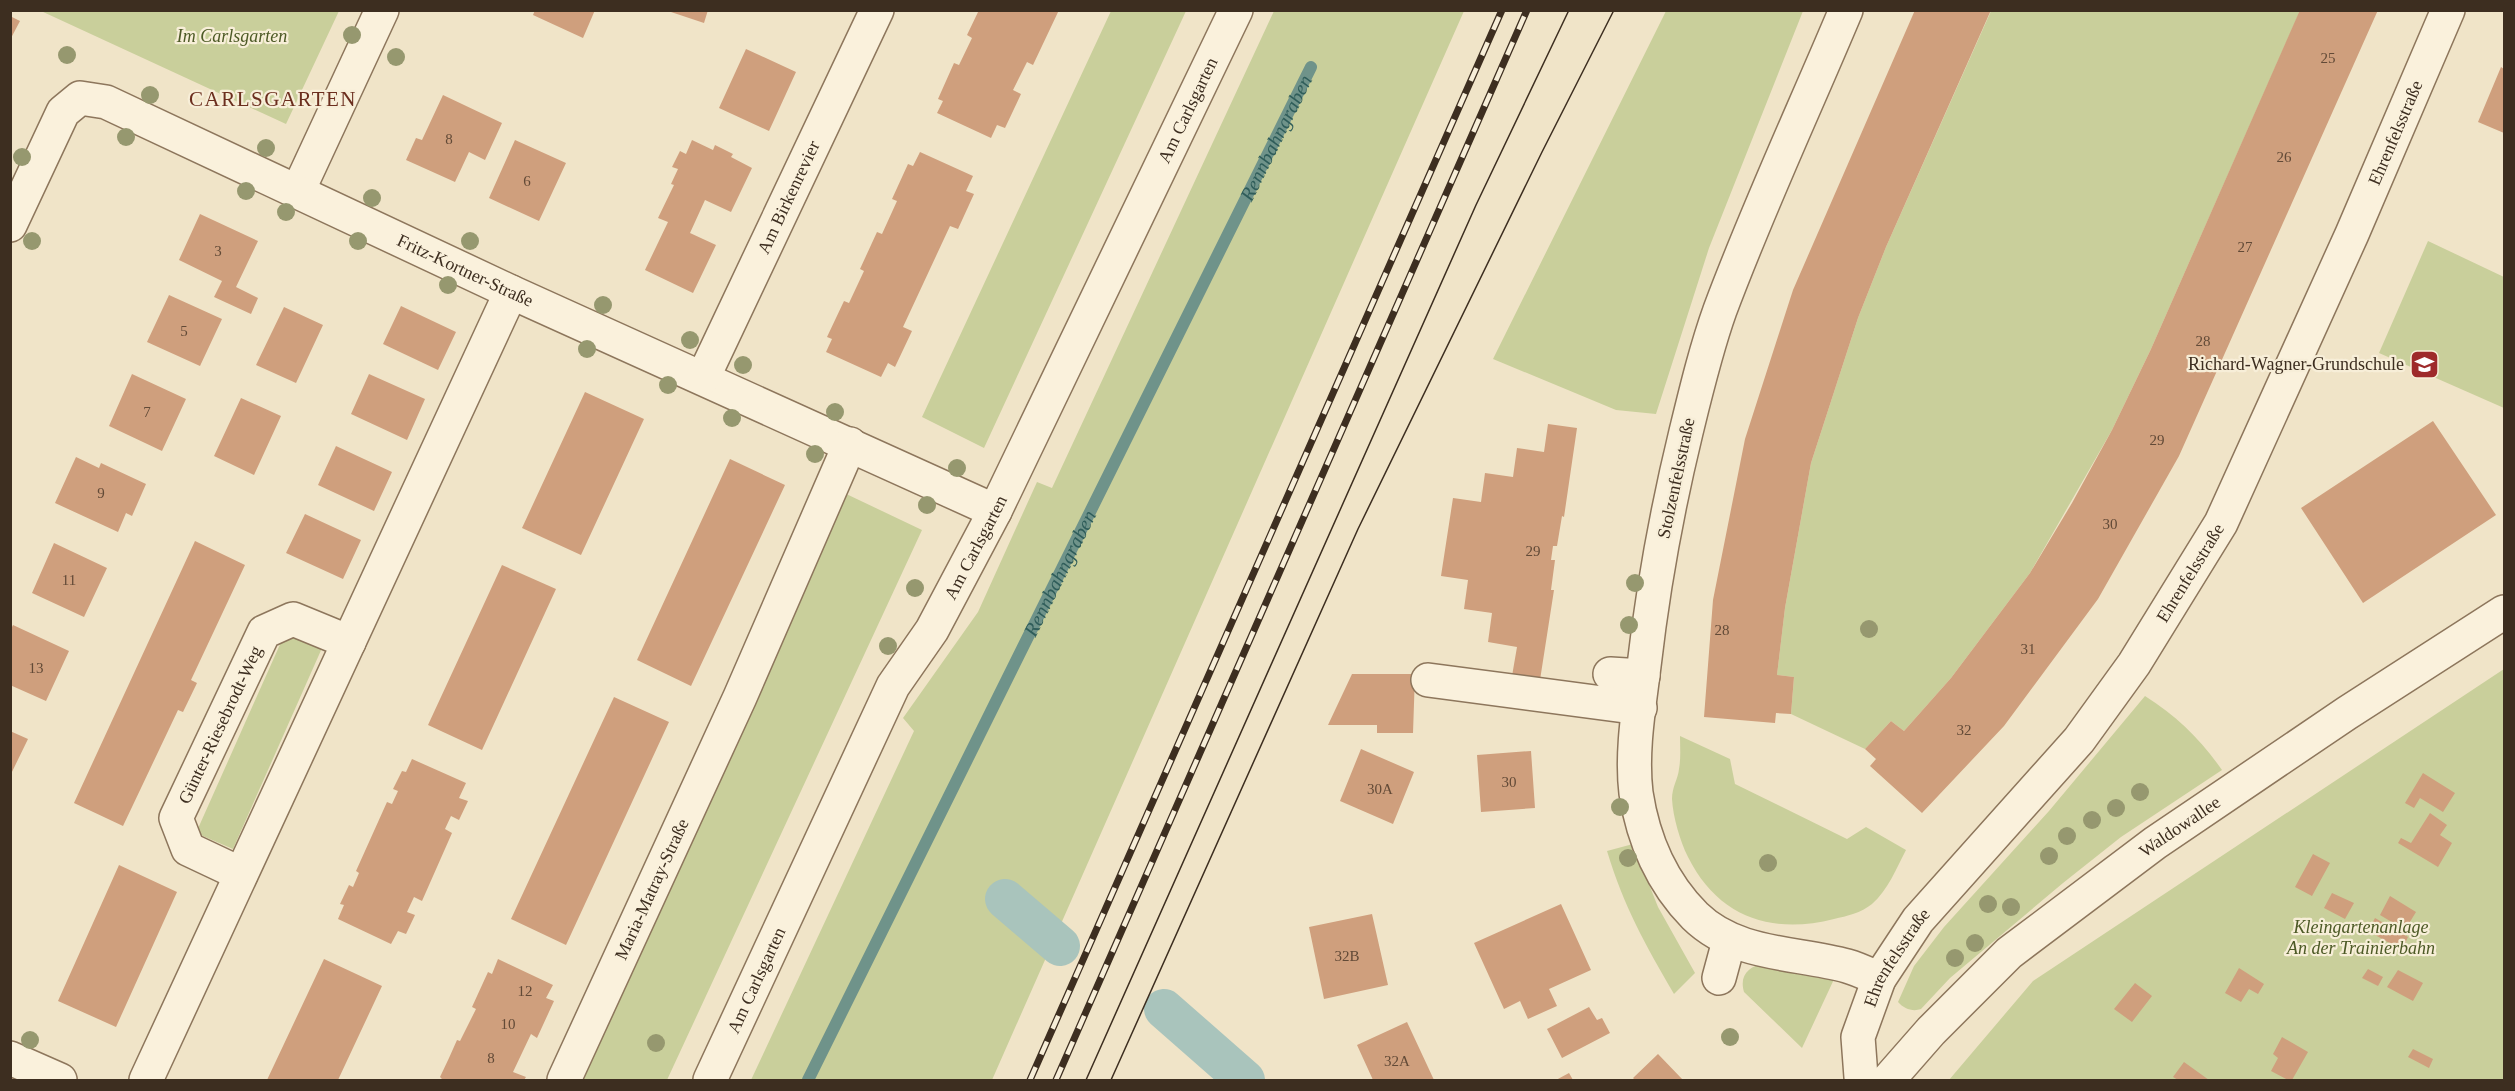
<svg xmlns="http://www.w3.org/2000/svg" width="2515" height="1091" viewBox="0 0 2515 1091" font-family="Georgia,serif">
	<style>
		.green { fill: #c9cf9b }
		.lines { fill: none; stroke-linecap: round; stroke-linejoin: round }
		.stream { stroke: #6f938a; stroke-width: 12 }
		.canal { stroke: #a9c4bc; stroke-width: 40 }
		.building { fill: #cf9f7d }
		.minor-casing { stroke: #8d765c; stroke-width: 36 }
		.minor { stroke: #faf1dc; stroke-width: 33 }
		.tram { stroke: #3d2e20; stroke-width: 1.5 }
		.rail-casing { stroke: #3d2e20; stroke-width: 7 }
		.rail { stroke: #f7eed8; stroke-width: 4.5; stroke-dasharray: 14; stroke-linecap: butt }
		.tree { fill: #96986f }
		.labels { text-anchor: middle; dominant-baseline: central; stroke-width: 4.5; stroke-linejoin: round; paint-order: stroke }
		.number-label { font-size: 15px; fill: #624a37 }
		.park-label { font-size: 18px; font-style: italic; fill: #4d5a26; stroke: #f7eed8 }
		.street-label { font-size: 18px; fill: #3d2e20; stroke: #f7eed8 }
		.poi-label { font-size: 18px; fill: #3d2e20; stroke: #f7eed8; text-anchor: end }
		.water-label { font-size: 20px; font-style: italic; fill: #2f5d5a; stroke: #f7eed8 }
		.quarter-label { font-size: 21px; letter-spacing: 1.5px; fill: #6b2e1e; stroke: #f7eed8 }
	</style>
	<rect width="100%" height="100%" fill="#f0e4c8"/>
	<!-- green -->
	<path class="green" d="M 41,11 L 339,11 L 286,124 Z
		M 1111,11 L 1186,11 L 984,448 L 922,417 Z
		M 1274,11 L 1464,11 L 992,1080 L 751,1080 L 914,731 L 903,718 L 978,612 L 1037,482 L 1052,488 Z
		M 1666,11 L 1803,11 L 1709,248 L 1656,414 L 1616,410 L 1493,359 Z
		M 1991,11 L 2300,11 L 2151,349 L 2112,430 L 2030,573 L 1951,678 L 1904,731 L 1891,721 L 1865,749 L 1791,714 L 1794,677 L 1777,675 L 1785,608 L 1811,463 L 1858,318 L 1886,247 Z
		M 2428,241 L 2504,277 L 2504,408 L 2379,353 Z
		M 840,491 L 922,530 L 667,1080 L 567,1080 Z
		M 286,631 L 322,648 L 233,849 L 196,833 Z
		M 2504,669 L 2504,1080 L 1949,1080 L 2033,981 Z
		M 2145,696 C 2177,716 2201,740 2222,770 L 2121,837 L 2063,883 L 1950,978 L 1921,1009 C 1913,1012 1904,1009 1898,1002 L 1914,966 L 1944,927 L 2049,811 Z
		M 1680,736 L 1730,759 L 1735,784 L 1847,839 L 1866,827 L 1906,850 C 1896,869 1888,890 1872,904 C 1861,913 1847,916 1834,919 C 1771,935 1718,917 1688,857 C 1680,841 1673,817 1672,799 C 1672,787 1678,779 1679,769 C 1681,758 1680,747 1680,736 Z
		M 1633,844 L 1658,907 L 1695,973 L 1674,994 C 1645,944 1624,907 1607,851 Z
		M 1765,963 L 1836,975 L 1802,1048 L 1744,992 C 1739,975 1749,966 1765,963 Z
		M 1205,1026 L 1262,1080 L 1229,1080 L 1195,1048 Z"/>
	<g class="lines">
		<!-- stream -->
		<path class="stream" id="s1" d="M 808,1080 L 1311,67"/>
		<!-- canal -->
		<path class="canal" d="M 1005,899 L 1060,946
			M 1164,1009 L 1245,1080"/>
	</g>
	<!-- building -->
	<path class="building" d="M 535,10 L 595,10 L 583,38 L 533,15 Z
		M 665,10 L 708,10 L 704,23 Z
		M 979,10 L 1059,10 L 1033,65 L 1027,62 L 1013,90 L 1021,94 L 1005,128 L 997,125 L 991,138 L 937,113 L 943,101 L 938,99 L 954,63 L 959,65 L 972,38 L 967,35 Z
		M 1915,10 L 1991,10 L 1886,247 L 1858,318 L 1811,463 L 1785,608 L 1777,675 L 1794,677 L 1791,714 L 1776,713 L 1775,723 L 1704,717 L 1713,600 L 1745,439 L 1793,290 Z
		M 2300,10 L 2378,10 L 2179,456 L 2098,599 L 2004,726 L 1922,813 L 1870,766 L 1876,759 L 1865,749 L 1891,721 L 1904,731 L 1951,678 L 2030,573 L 2072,503 L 2112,430 L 2151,349 Z
		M 10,16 L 20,21 L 10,40 Z
		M 746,49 L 796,72 L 769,131 L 719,108 Z
		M 2501,67 L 2504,69 L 2504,133 L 2478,122 Z
		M 443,95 L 502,123 L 485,160 L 469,152 L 455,182 L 406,160 L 416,138 L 422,140 Z
		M 515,140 L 566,163 L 539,221 L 489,198 Z
		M 692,140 L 713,150 L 715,145 L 733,154 L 731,157 L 752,168 L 731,212 L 705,200 L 690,233 L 716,245 L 693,293 L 645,270 L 668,222 L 658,218 L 674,185 L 671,184 L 678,169 L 672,167 L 680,151 L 686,154 Z
		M 920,152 L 973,176 L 966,191 L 974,194 L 958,229 L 950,226 L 903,327 L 912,331 L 895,367 L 888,363 L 881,377 L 826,352 L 832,339 L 827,337 L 844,301 L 849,303 L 864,271 L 860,269 L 877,232 L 882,234 L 897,201 L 892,199 L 908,164 L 913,166 Z
		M 200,214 L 258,241 L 236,287 L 258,298 L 251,314 L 214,297 L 222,281 L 179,260 Z
		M 169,295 L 222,319 L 200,366 L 147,342 Z
		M 401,306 L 456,332 L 438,370 L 383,344 Z
		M 284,307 L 323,325 L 296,383 L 256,365 Z
		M 132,374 L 186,399 L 162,451 L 109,426 Z
		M 369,374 L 425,399 L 407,440 L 351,414 Z
		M 585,392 L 644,419 L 581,555 L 522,528 Z
		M 241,398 L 281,416 L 254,475 L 214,456 Z
		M 2433,421 L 2496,515 L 2363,603 L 2301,508 Z
		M 1548,424 L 1577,428 L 1564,517 L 1562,516 L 1557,546 L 1553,546 L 1551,560 L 1555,560 L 1551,590 L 1554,590 L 1540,680 L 1512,676 L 1517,647 L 1488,642 L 1492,613 L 1464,609 L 1468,580 L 1441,576 L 1453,498 L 1481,502 L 1485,473 L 1513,477 L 1517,448 L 1544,452 Z
		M 336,446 L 392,472 L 374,511 L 318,485 Z
		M 76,457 L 99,468 L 101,463 L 146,484 L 132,516 L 126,513 L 118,532 L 55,503 Z
		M 730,459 L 785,485 L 691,686 L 637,660 Z
		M 305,514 L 361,540 L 343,579 L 286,553 Z
		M 195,541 L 245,565 L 191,680 L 197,683 L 183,712 L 178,710 L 123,826 L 74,803 Z
		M 54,543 L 107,568 L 84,617 L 32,593 Z
		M 502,565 L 556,589 L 482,750 L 428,725 Z
		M 13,625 L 69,651 L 46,701 L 10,685 L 10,631 Z
		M 1352,674 L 1415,674 L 1413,733 L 1377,733 L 1377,725 L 1328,725 Z
		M 614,697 L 669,722 L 566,945 L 511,919 Z
		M 10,731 L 28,739 L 10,776 Z
		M 1361,749 L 1414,772 L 1393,824 L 1340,801 Z
		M 1531,751 L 1535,808 L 1481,812 L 1477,755 Z
		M 412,759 L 466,783 L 459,798 L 468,801 L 459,820 L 451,816 L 445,829 L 452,833 L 422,901 L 414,897 L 407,912 L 415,915 L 406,934 L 398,931 L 391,944 L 338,919 L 344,905 L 340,904 L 349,885 L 353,887 L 359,873 L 356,871 L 387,802 L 392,804 L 398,791 L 393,789 L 402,771 L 406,772 Z
		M 2423,773 L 2455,793 L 2443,812 L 2420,798 L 2414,808 L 2405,803 Z
		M 2430,813 L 2447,825 L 2440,835 L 2452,843 L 2438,867 L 2398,843 L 2401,838 L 2411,843 Z
		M 2313,854 L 2330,863 L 2312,896 L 2295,887 Z
		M 119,865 L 177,892 L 116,1027 L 58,1001 Z
		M 2332,893 L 2354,903 L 2345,919 L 2324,908 Z
		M 2390,896 L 2416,912 L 2405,930 L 2380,915 Z
		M 1561,904 L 1591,970 L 1549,989 L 1557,1006 L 1528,1019 L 1520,1001 L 1504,1009 L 1474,943 Z
		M 1372,914 L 1388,985 L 1324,999 L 1309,927 Z
		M 2375,918 L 2408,937 L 2402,950 L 2368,931 Z
		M 324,959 L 382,986 L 338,1080 L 267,1080 Z
		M 498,959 L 553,985 L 546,998 L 554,1001 L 537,1038 L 531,1034 L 513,1072 L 526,1077 L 524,1080 L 443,1080 L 440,1077 L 449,1058 L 457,1040 L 460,1041 L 476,1009 L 472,1007 L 488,972 L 492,974 Z
		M 2239,968 L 2264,984 L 2258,994 L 2249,989 L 2241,1002 L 2225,993 Z
		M 2368,969 L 2383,977 L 2378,986 L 2362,978 Z
		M 2398,970 L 2423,983 L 2413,1001 L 2387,987 Z
		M 2135,983 L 2152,996 L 2132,1022 L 2114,1009 Z
		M 1589,1007 L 1597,1020 L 1602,1018 L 1610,1033 L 1562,1058 L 1547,1029 Z
		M 1407,1022 L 1434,1080 L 1373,1080 L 1357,1045 Z
		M 2282,1037 L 2308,1052 L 2292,1080 L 2288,1080 L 2271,1071 L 2278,1058 L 2273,1054 Z
		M 2413,1049 L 2433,1059 L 2429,1068 L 2408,1057 Z
		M 1658,1054 L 1683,1080 L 1635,1080 L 1633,1078 Z
		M 2184,1062 L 2209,1080 L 2178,1080 L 2173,1077 Z
		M 1569,1073 L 1573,1080 L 1556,1080 Z"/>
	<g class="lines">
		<defs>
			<g id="minor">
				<path d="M 1846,10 C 1804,110 1758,208 1720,310 C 1706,349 1696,391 1686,432 C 1667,510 1653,587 1644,666 C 1639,707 1631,752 1636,793 C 1643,839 1662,883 1695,916 C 1736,956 1795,952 1847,966 C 1858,969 1868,974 1879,979"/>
				<path d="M 298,191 L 382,10"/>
				<path id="s2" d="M 10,225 L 63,112 L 80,98 L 106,102 L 511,292 L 995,511"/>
				<path id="s3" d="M 703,378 L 877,10"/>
				<path d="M 1610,674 L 1643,676"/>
				<path d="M 1428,680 L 1640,708"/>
				<path id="s4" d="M 241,874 L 188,849 L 176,818 L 264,632 L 293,619 L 349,642"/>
				<path d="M 1719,978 L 1729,941"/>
				<path d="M 10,1058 L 60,1080"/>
				<path d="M 146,1080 L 511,292"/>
				<path id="s5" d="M 564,1080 L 740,697 L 850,444"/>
				<path id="s6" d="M 710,1080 L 893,686 L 932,630 L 995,511 L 1236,10"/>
				<path id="s7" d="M 1865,1080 L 1861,1077 L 1858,1037 L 1879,979 L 1918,920 L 2079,740 L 2134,664 L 2221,523 L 2352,234 L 2448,10"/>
				<path id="s8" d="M 1888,1080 L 1931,1031 L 2009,953 L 2155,843 L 2347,713 L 2504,612"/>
			</g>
		</defs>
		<!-- minor casing -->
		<use href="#minor" class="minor-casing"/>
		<!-- minor -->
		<use href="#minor" class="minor"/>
		<!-- tram -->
		<path class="tram" d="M 1086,1080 L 1476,205 L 1569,10
			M 1111,1080 L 1358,529 L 1542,152 L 1614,10"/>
		<defs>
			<path id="rail" d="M 1030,1080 L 1502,10
				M 1056,1080 L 1527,10"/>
		</defs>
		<!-- rail casing -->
		<use href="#rail" class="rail-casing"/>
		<!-- rail -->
		<use href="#rail" class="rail"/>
	</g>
	<!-- trees -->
	<g class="tree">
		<circle cx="352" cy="35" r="9"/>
		<circle cx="67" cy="55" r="9"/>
		<circle cx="396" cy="57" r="9"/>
		<circle cx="150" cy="95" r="9"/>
		<circle cx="126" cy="137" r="9"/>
		<circle cx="266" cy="148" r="9"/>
		<circle cx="22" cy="157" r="9"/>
		<circle cx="246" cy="191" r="9"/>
		<circle cx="372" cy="198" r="9"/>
		<circle cx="286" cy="212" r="9"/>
		<circle cx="32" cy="241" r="9"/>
		<circle cx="358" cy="241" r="9"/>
		<circle cx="470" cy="241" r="9"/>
		<circle cx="448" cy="285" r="9"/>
		<circle cx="603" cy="305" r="9"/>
		<circle cx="690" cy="340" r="9"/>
		<circle cx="587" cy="349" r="9"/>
		<circle cx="743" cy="365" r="9"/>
		<circle cx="668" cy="385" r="9"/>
		<circle cx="835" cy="412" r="9"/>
		<circle cx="732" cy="418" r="9"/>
		<circle cx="815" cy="454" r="9"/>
		<circle cx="957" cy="468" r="9"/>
		<circle cx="927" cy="505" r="9"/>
		<circle cx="1635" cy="583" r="9"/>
		<circle cx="915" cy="588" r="9"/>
		<circle cx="1629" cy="625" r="9"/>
		<circle cx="1869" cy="629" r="9"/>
		<circle cx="888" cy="646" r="9"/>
		<circle cx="2140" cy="792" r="9"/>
		<circle cx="1620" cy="807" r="9"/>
		<circle cx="2116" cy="808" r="9"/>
		<circle cx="2092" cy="820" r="9"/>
		<circle cx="2067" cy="836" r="9"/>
		<circle cx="2049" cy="856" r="9"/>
		<circle cx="1628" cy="858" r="9"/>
		<circle cx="1768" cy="863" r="9"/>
		<circle cx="1988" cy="904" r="9"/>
		<circle cx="2011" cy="907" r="9"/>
		<circle cx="1975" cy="943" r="9"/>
		<circle cx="1955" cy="958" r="9"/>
		<circle cx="1730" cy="1037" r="9"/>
		<circle cx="30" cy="1040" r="9"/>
		<circle cx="656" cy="1043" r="9"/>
	</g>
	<!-- icons -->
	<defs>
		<symbol id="school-square" viewBox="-11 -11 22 22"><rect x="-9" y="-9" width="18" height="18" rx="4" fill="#9e2a2b" stroke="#f7eed8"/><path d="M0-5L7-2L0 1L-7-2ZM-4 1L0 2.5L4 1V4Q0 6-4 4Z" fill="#fff"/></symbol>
	</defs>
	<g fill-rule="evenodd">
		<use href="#school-square" x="2408" y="348" width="33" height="33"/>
	</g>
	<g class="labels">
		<!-- number labels -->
		<g class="number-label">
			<text x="2328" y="58">25</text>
			<text x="449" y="139">8</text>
			<text x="2284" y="157">26</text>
			<text x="527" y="181">6</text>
			<text x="2245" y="247">27</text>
			<text x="218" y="251">3</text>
			<text x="184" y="331">5</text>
			<text x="2203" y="341">28</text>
			<text x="147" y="412">7</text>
			<text x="2157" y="440">29</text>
			<text x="101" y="493">9</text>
			<text x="2110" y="524">30</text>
			<text x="1533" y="551">29</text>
			<text x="69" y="580">11</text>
			<text x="1722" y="630">28</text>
			<text x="2028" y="649">31</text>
			<text x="36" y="668">13</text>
			<text x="1964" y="730">32</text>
			<text x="1509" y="782">30</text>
			<text x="1380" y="789">30A</text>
			<text x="1347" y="956">32B</text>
			<text x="525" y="991">12</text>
			<text x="508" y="1024">10</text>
			<text x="491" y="1058">8</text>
			<text x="1397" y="1061">32A</text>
		</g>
		<!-- park labels -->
		<g class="park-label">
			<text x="232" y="36">Im Carlsgarten</text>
			<text x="2361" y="927">Kleingartenanlage<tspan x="2361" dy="21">An der Trainierbahn</tspan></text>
		</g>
		<!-- street labels -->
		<g class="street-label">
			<text stroke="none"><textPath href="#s6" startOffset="1082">Am Carlsgarten</textPath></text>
			<text stroke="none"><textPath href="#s7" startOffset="1106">Ehrenfelsstraße</textPath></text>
			<text stroke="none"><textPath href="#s3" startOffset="200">Am Birkenrevier</textPath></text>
			<text stroke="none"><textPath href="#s2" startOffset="570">Fritz-Kortner-Straße</textPath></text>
			<text transform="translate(1676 478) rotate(-78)">Stolzenfelsstraße</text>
			<text stroke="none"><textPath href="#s6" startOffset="596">Am Carlsgarten</textPath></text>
			<text stroke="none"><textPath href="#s7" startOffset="620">Ehrenfelsstraße</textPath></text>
			<text stroke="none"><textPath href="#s4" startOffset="195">Günter-Riesebrodt-Weg</textPath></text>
			<text stroke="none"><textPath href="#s8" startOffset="388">Waldowallee</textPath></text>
			<text stroke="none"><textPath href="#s5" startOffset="210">Maria-Matray-Straße</textPath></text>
			<text stroke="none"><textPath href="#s7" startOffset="134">Ehrenfelsstraße</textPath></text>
			<text stroke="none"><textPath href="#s6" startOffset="110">Am Carlsgarten</textPath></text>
		</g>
		<!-- poi labels -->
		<g class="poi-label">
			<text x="2404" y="364">Richard-Wagner-Grundschule</text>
		</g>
		<!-- water labels -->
		<g class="water-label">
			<text stroke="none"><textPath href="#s1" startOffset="1052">Rennbahngraben</textPath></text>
			<text stroke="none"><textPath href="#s1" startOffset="566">Rennbahngraben</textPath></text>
		</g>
		<!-- quarter labels -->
		<g class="quarter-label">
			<text x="273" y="99">CARLSGARTEN</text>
		</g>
	</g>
	<!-- border -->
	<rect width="2515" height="1091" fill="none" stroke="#3d2e20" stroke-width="24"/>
</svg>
